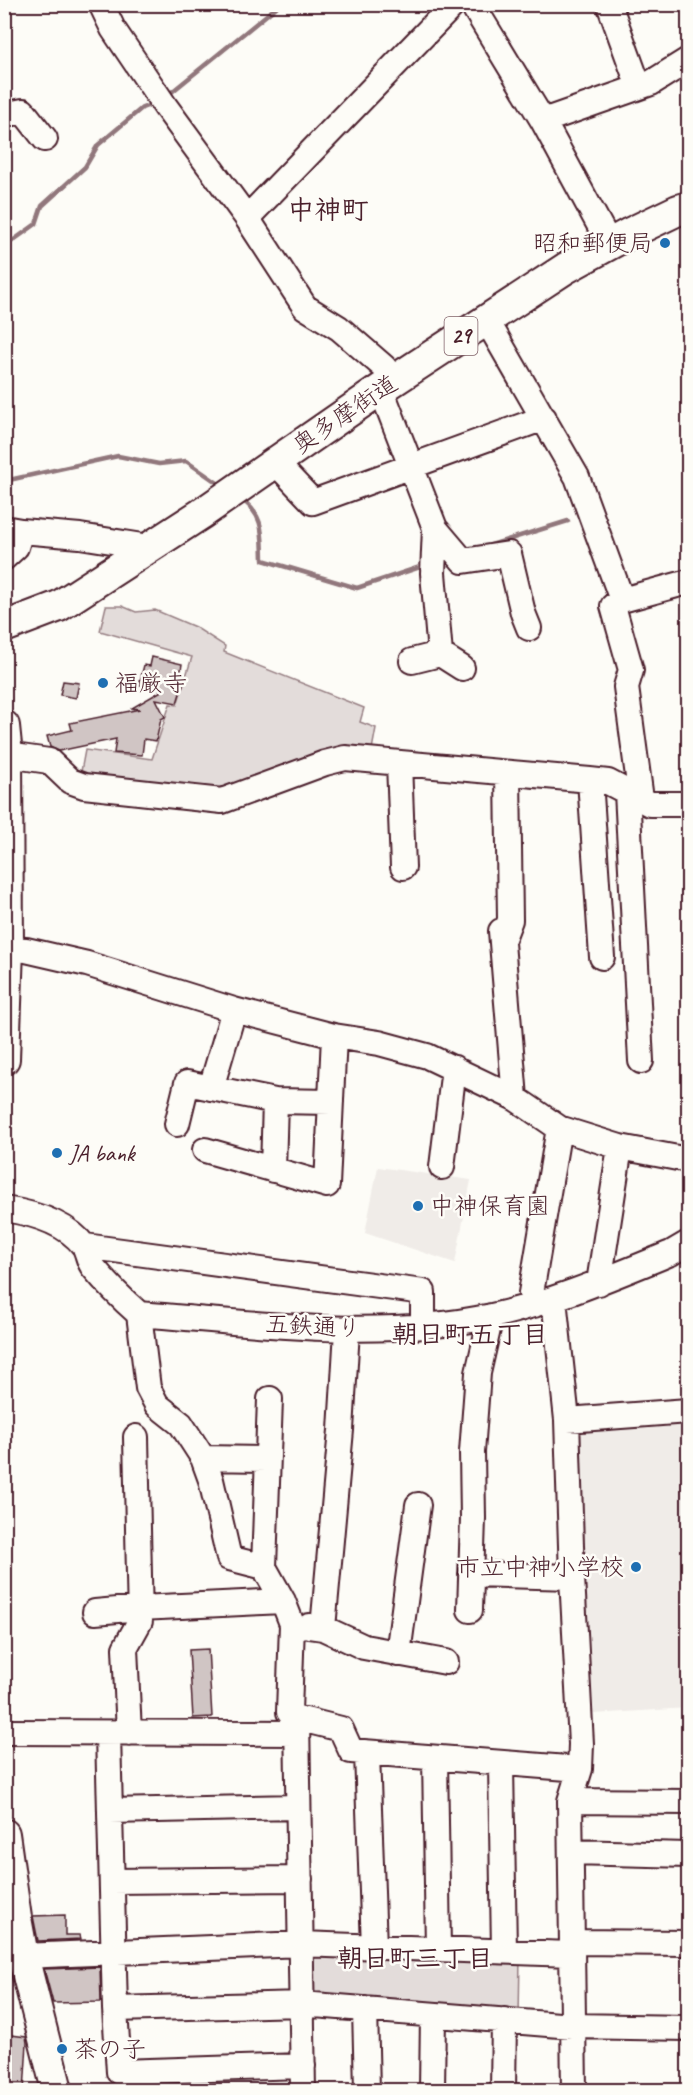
<svg xmlns="http://www.w3.org/2000/svg" width="693" height="2095" viewBox="0 0 693 2095" font-family="Caveat,'Klee One',sans-serif">
	<style>
		.built { fill: #f0ece8 }
		.green { fill: #e3dcda; stroke: #967e82; stroke-width: 1.5 }
		.lines { fill: none; stroke-linecap: round; stroke-linejoin: round }
		.stream { stroke: #91777b; stroke-width: 4.5 }
		.building { fill: #d0c5c4; stroke: #4a1f2b; stroke-width: 1.5 }
		.minor-casing { stroke: #4a1f2b; stroke-width: 28 }
		.major-casing { stroke: #4a1f2b; stroke-width: 34 }
		.minor { stroke: #fdfcf7; stroke-width: 24 }
		.major { stroke: #fdfcf7; stroke-width: 30 }
		.poi-dot { fill: #1f6fb2; stroke: #fdfcf7; stroke-width: 2 }
		.labels { text-anchor: middle; dominant-baseline: central; stroke-width: 5; stroke-linejoin: round; paint-order: stroke }
		.shield { fill: #fdfcf7; stroke: #806168; stroke-width: 1.5 }
		.shield-label { font-size: 22px; font-weight: bold; fill: #4a1f2b }
		.poi-label { font-size: 24px; fill: #4a1f2b; stroke: #fdfcf7; text-anchor: start }
		.street-label { font-size: 24px; fill: #4a1f2b; stroke: #fdfcf7 }
		.neighbourhood-label { font-size: 26px; font-weight: bold; fill: #4a1f2b; stroke: #fdfcf7 }
		.quarter-label { font-size: 27px; font-weight: bold; fill: #4a1f2b; stroke: #fdfcf7 }
	</style>
	<rect width="100%" height="100%" fill="#fdfcf7"/>
	<filter id="ink" filterUnits="userSpaceOnUse"><feTurbulence type="fractalNoise" baseFrequency=".0167" numOctaves="2"/><feDisplacementMap in="SourceGraphic" scale="12" xChannelSelector="R" yChannelSelector="G"/><feConvolveMatrix kernelMatrix="1 2 1 2 8 2 1 2 1" color-interpolation-filters="sRGB"/></filter>
	<g filter="url(#ink)">
		<!-- built -->
		<path class="built" d="M 378,1167 L 471,1180 L 455,1263 L 365,1233 Z
			M 688,1416 L 688,1708 L 594,1714 L 572,1427 Z"/>
		<!-- green -->
		<path class="green" d="M 106,606 L 122,606 L 136,612 L 155,610 L 195,627 L 225,646 L 224,652 L 364,708 L 360,722 L 376,728 L 371,755 L 219,796 L 80,777 L 85,750 L 152,759 L 170,704 L 177,705 L 192,657 L 100,631 Z
			M 306,1947 L 520,1956 L 519,2018 L 308,1999 Z"/>
		<g class="lines">
			<!-- stream -->
			<path class="stream" d="M 168,95 L 280,4
				M 4,247 L 36,224 L 42,206 L 85,167 L 98,145 L 142,108 L 153,104
				M 4,484 L 9,480 L 118,456 L 159,464 L 186,461 L 222,486
				M 241,499 C 265,516 262,534 263,560 L 357,588 L 420,567
				M 491,545 L 568,521"/>
		</g>
		<!-- building -->
		<path class="building" d="M 152,657 L 182,664 L 180,676 L 185,677 L 177,703 L 156,699 L 165,717 L 161,719 L 156,741 L 144,739 L 142,755 L 114,753 L 116,739 L 59,751 L 50,747 L 47,736 L 72,730 L 70,723 L 140,709 L 132,708 L 163,690 L 139,685 L 144,665 L 150,666 Z
			M 63,681 L 79,683 L 76,698 L 60,695 Z
			M 208,1649 L 212,1717 L 193,1718 L 189,1650 Z
			M 65,1915 L 65,1935 L 80,1935 L 81,1939 L 38,1941 L 33,1916 Z
			M 100,1967 L 101,2002 L 53,2003 L 44,1969 Z
			M 4,2034 L 26,2037 L 27,2043 L 24,2091 L 4,2091 Z"/>
		<g class="lines">
			<defs>
				<path id="minor" d="M 101,4 L 113,29 L 165,106 L 247,218 L 305,307 L 339,328 L 384,367 L 394,381
					M 472,4 L 543,121 L 609,243
					M 609,4 L 639,87
					M 4,115 L 23,111 L 45,139
					M 543,121 L 651,83 L 688,60
					M 247,218 L 454,4
					M 486,319 L 577,477 L 622,600 L 688,582
					M 381,389 L 435,528 L 463,561 L 509,554 L 523,613 L 529,628
					M 275,462 L 313,502 L 544,418
					M 4,528 L 21,531 L 80,536 L 149,547
					M 435,528 L 433,573 L 440,654
					M 4,558 L 16,547 L 21,531
					M 622,600 L 613,606 L 631,670 L 626,687 L 641,799
					M 412,661 L 440,654 L 462,668
					M 7,755 L 49,761 L 70,781 L 84,786 L 222,801 L 325,763 L 345,758 L 590,780 L 608,782 L 650,804 L 688,804
					M 399,763 L 403,867
					M 590,780 L 602,957
					M 627,792 L 641,1061
					M 501,931 L 515,1098
					M 502,941 L 510,920 L 508,773
					M 8,949 L 26,950 L 87,964 L 234,1010 L 334,1036 L 379,1043 L 427,1056 L 515,1098 L 559,1128 L 620,1147 L 688,1160
					M 211,1088 L 234,1010
					M 177,1124 L 187,1083 L 275,1101 L 331,1102
					M 205,1150 L 327,1185 L 334,1036
					M 442,1167 L 454,1068
					M 273,1170 L 275,1101
					M 4,1209 C 32,1213 66,1222 84,1246 C 88,1252 88,1261 93,1267 C 107,1284 122,1299 139,1314 L 148,1388 L 157,1405 L 181,1424 L 203,1458 L 211,1480 L 229,1558 L 264,1567 L 283,1601 L 292,1624 L 289,1712 L 297,1718 L 341,1729 L 351,1751 L 580,1769
					M 85,1246 L 423,1292 L 423,1326
					M 599,1283 L 620,1147
					M 554,1299 L 567,1420 L 572,1577 L 581,1744 L 580,1769 L 570,1801 L 574,2090
					M 534,1305 L 531,1293 L 559,1128
					M 139,1314 C 256,1323 376,1341 492,1316 C 554,1302 612,1277 671,1253 L 688,1243
					M 567,1420 L 688,1411
					M 203,1458 L 267,1459
					M 264,1567 L 270,1399
					M 471,1574 L 572,1577
					M 470,1610 L 473,1518 L 472,1452 L 478,1373 L 491,1316
					M 95,1612 L 140,1608 L 283,1601
					M 309,1626 L 323,1628 L 364,1647 L 446,1662
					M 323,1628 L 341,1430 L 347,1330
					M 398,1654 L 418,1505
					M 297,1718 L 303,2090
					M 4,1732 L 297,1733
					M 129,1733 L 125,1648 L 140,1621 L 136,1437
					M 108,1734 L 115,2009 L 119,2072 L 303,2066
					M 367,1754 L 374,1947
					M 435,1758 L 438,1949
					M 501,1764 L 504,1951
					M 570,1801 L 688,1802
					M 110,1811 L 298,1807
					M 571,1852 L 688,1855
					M 112,1881 L 300,1879
					M 572,1942 L 688,1943
					M 23,1956 L 301,1944 L 571,1954
					M 115,2009 L 302,2004 L 572,2026 L 688,2028
					M 365,2009 L 367,2090
					M 432,2090 L 433,2015
					M 503,2090 L 504,2020"/>
				<path id="major" d="M 4,627 L 59,606 L 201,514 L 381,389 L 566,268 L 630,233 L 678,210 L 688,207
					M 4,726 L 7,755 L 8,949 L 4,1059
					M 4,1834 L 16,1918 L 23,1956 L 57,2090"/>
			</defs>
			<!-- minor casing -->
			<use href="#minor" class="minor-casing"/>
			<!-- major casing -->
			<use href="#major" class="major-casing"/>
			<!-- minor -->
			<use href="#minor" class="minor"/>
			<!-- major -->
			<use href="#major" class="major"/>
		</g>
	</g>
	<!-- markers -->
	<g class="poi-dot">
		<circle cx="665" cy="243" r="6"/>
		<circle cx="103" cy="683" r="6"/>
		<circle cx="57" cy="1153" r="6"/>
		<circle cx="418" cy="1206" r="6"/>
		<circle cx="636" cy="1567" r="6"/>
		<circle cx="62" cy="2049" r="6"/>
	</g>
	<g class="labels">
		<!-- shield labels -->
		<rect class="shield" x="444.5" y="317" width="33" height="38" rx="4.5"/>
		<g class="shield-label">
			<text x="461" y="336">29</text>
		</g>
		<!-- poi labels -->
		<g class="poi-label">
			<text x="653" y="243" text-anchor="end">昭和郵便局</text>
			<text x="115" y="683">福厳寺</text>
			<text x="69" y="1153">JA bank</text>
			<text x="430" y="1206">中神保育園</text>
			<text x="624" y="1567" text-anchor="end">市立中神小学校</text>
			<text x="74" y="2049">茶の子</text>
		</g>
		<!-- street labels -->
		<g class="street-label">
			<text transform="translate(345 414) rotate(-34)">奥多摩街道</text>
			<text transform="translate(313 1326) rotate(3)">五鉄通り</text>
		</g>
		<!-- neighbourhood labels -->
		<g class="neighbourhood-label">
			<text x="470" y="1334">朝日町五丁目</text>
			<text x="415" y="1958">朝日町三丁目</text>
		</g>
		<!-- quarter labels -->
		<g class="quarter-label">
			<text x="328" y="210">中神町</text>
		</g>
	</g>
	<!-- margin -->
	<rect width="693" height="2095" fill="none" stroke="#fdfcf7" stroke-width="24"/>
	<rect x="12" y="12" width="669" height="2071" fill="none" stroke="#4a1f2b" stroke-width="2" filter="url(#ink)"/>
</svg>
